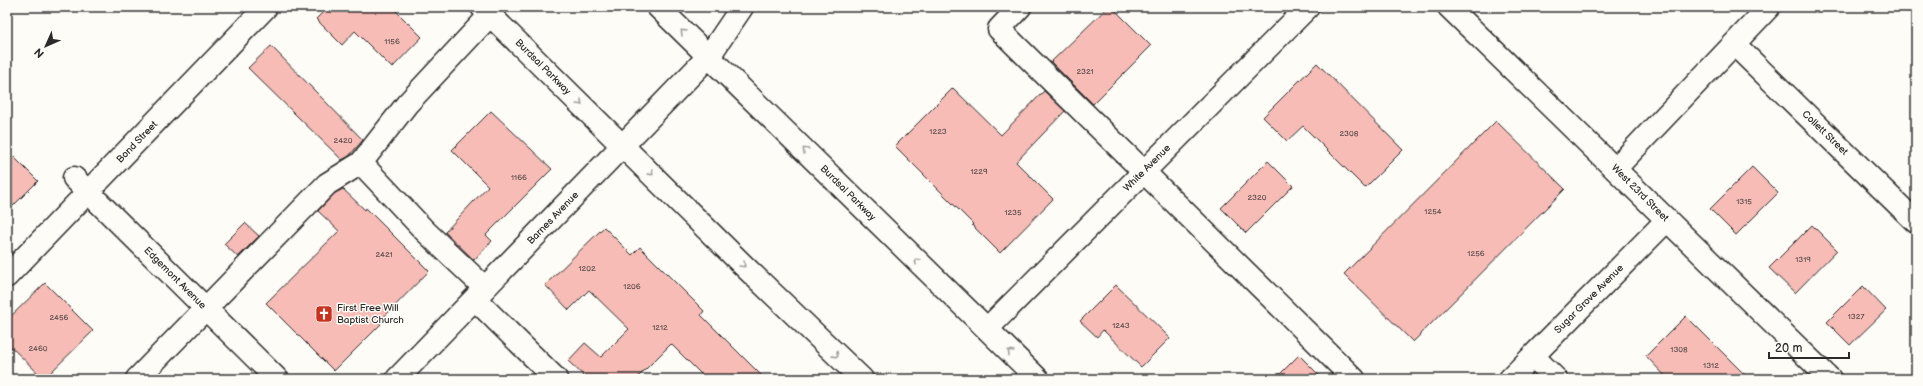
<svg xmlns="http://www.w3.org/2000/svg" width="1923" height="386" viewBox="0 0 1923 386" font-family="'Balsamiq Sans',sans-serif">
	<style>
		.building { fill: #f7bcb6; stroke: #2b2b2b }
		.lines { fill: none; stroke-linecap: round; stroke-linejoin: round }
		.minor-casing { stroke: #2b2b2b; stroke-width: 25 }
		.minor { stroke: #fdfcf7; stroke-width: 22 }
		.oneway { stroke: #9e9e9b }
		.labels { text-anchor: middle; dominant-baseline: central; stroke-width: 3; stroke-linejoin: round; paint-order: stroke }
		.number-label { font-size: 8px; fill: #5e4f4e }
		.street-label { font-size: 10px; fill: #2b2b2b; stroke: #fdfcf7 }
		.poi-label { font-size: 10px; fill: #2b2b2b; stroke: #fdfcf7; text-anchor: start }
	</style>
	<rect width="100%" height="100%" fill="#fdfcf7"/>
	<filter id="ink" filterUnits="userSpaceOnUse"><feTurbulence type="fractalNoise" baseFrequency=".025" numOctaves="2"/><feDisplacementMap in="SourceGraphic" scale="8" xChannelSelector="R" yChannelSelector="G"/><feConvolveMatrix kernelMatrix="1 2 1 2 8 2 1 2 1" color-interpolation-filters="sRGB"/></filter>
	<g filter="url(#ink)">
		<!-- building -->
		<path class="building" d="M 328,7 L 392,7 L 422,37 L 392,68 L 355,31 L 342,45 L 316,19 Z
			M 1108,7 L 1112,7 L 1151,46 L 1093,104 L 1051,62 Z
			M 271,46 L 363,140 L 349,156 L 342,160 L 248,68 Z
			M 1317,63 L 1403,150 L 1365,188 L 1303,126 L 1287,141 L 1263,117 Z
			M 953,88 L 1001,135 L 1044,91 L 1065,111 L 1016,162 L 1053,199 L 1000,253 L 972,225 L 973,224 L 895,146 Z
			M 491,111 L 552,169 L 486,235 L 492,241 L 474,260 L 445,232 L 488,186 L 452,150 Z
			M 1496,121 L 1565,189 L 1413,342 L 1344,274 Z
			M 7,150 L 38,181 L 7,212 Z
			M 1268,161 L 1293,186 L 1246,233 L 1221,208 Z
			M 1752,167 L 1778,193 L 1736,235 L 1710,209 Z
			M 343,189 L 365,210 L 366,208 L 429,271 L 379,322 L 381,324 L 334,371 L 266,303 L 339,231 L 318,211 L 335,193 Z
			M 245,223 L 259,236 L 238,257 L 224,244 Z
			M 1812,225 L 1837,250 L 1795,293 L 1769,268 Z
			M 604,227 L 632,255 L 640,247 L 704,311 L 701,315 L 765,379 L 706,379 L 671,344 L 636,379 L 579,379 L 583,375 L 568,361 L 585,343 L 601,357 L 629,329 L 589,290 L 569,310 L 545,285 Z
			M 45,283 L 93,331 L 44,379 L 7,343 L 7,320 Z
			M 1116,285 L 1170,338 L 1141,367 L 1103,330 L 1097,337 L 1080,321 Z
			M 1863,286 L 1886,310 L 1850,345 L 1827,322 Z
			M 1686,316 L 1749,379 L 1668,379 L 1646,356 Z
			M 1299,355 L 1323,379 L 1275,379 Z"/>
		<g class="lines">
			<defs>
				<path id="minor" d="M 482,7 L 744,266 L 862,379
					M 658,7 L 1038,379
					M 1020,7 L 999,29 L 1354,379
					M 1449,7 L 1830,379
					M 1734,44 L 1916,222
					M 361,163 L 424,230 L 485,288
					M 1615,169 L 1769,7
					M 74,178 L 277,379
					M 7,276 L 266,7
					M 475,299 L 556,379
					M 987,329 L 1308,7
					M 1533,356 L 1556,379
					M 137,379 L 327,184 L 361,163 L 407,104 L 490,15
					M 397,379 L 709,56 L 742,7
					M 1510,379 L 1667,220"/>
			</defs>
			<!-- minor casing -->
			<use href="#minor" class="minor-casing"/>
			<!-- minor -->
			<use href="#minor" class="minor"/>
		</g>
		<!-- one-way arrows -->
		<defs><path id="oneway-chevron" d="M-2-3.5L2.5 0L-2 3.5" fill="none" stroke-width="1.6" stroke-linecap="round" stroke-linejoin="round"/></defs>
		<g class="oneway">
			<use href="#oneway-chevron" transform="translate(683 32) rotate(-136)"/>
			<use href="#oneway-chevron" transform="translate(580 103) rotate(45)"/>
			<use href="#oneway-chevron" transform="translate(805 150) rotate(-135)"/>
			<use href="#oneway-chevron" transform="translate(651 173) rotate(45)"/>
			<use href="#oneway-chevron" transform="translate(917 261) rotate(-136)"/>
			<use href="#oneway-chevron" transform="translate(743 265) rotate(45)"/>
			<use href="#oneway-chevron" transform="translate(1010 352) rotate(-136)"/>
			<use href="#oneway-chevron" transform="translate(836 355) rotate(44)"/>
		</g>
	</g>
	<!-- icons -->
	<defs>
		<symbol id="church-square" viewBox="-11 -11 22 22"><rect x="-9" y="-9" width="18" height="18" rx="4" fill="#c8321e" stroke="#fdfcf7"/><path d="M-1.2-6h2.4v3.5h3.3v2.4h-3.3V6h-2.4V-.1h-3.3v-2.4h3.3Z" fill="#fff"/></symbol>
	</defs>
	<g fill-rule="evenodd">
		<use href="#church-square" x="314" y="304" width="20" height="20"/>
	</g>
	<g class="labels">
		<!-- number labels -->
		<g class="number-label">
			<text x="392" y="41">1156</text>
			<text x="1085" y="71">2321</text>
			<text x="938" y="131">1223</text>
			<text x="1349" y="133">2308</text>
			<text x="343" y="140">2420</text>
			<text x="979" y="171">1229</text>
			<text x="519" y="177">1166</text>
			<text x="1257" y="197">2320</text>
			<text x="1744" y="201">1315</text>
			<text x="1433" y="211">1254</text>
			<text x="1013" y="212">1235</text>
			<text x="1476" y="253">1256</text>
			<text x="384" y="254">2421</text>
			<text x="1803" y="259">1319</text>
			<text x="587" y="268">1202</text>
			<text x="632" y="286">1206</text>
			<text x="1856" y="316">1327</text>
			<text x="59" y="317">2456</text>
			<text x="1121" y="325">1243</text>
			<text x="660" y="327">1212</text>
			<text x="38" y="348">2460</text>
			<text x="1679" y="349">1308</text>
			<text x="1711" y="365">1312</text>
		</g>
		<!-- street labels -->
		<g class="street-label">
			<text transform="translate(543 67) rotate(45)">Burdsal Parkway</text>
			<text transform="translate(1825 133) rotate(44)">Collett Street</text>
			<text transform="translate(137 142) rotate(-46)">Bond Street</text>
			<text transform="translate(1147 168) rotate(-45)">White Avenue</text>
			<text transform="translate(848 193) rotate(45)">Burdsal Parkway</text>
			<text transform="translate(1640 193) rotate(45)">West 23rd Street</text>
			<text transform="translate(553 218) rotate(-46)">Barnes Avenue</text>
			<text transform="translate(175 278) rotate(45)">Edgemont Avenue</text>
			<text transform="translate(1589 299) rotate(-45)">Sugar Grove Avenue</text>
		</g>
		<!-- poi labels -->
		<g class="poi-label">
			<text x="337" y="308">First Free Will<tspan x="337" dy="12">Baptist Church</tspan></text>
		</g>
	</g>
	<!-- margin -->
	<rect width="1923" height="386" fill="none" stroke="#fdfcf7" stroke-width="24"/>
	<rect x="12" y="12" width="1899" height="362" fill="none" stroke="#2b2b2b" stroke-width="1.5" filter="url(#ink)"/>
	<!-- north arrow -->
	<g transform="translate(46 46) rotate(225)" stroke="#fdfcf7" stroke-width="3" paint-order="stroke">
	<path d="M0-3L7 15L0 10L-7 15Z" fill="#2b2b2b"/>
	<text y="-6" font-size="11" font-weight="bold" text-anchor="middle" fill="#2b2b2b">N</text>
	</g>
	<!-- scale -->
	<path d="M1769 352v6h80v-6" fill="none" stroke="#2b2b2b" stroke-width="2"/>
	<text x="1775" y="352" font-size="12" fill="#2b2b2b" stroke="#fdfcf7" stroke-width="3" paint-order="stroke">20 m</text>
</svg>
